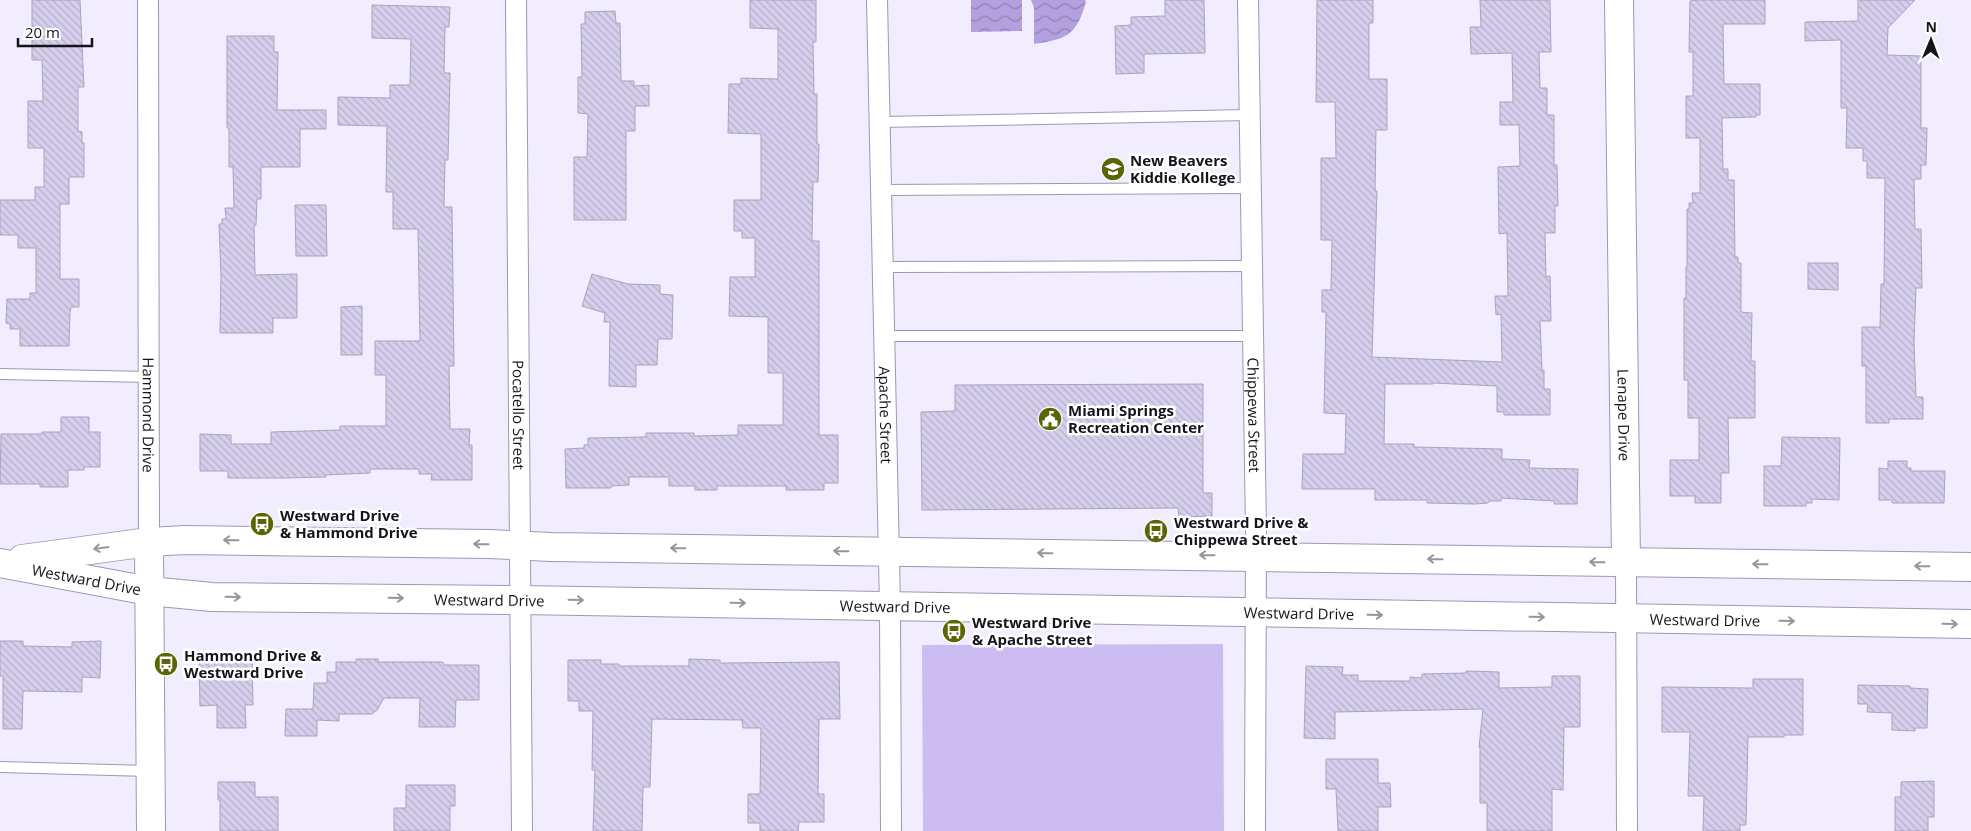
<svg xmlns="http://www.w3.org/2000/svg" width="1971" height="831" font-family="'Open Sans',sans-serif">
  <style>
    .grass { fill: #cbbdf1 }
    .water { fill: url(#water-waves) }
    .building { fill: url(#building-back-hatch); stroke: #aaa3bf }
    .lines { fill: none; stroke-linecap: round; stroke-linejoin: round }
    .lane-casing { stroke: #9e97b2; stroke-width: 12 }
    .street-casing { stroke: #9e97b2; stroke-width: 22 }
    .secondary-casing { stroke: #9e97b2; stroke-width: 30 }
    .lane { stroke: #fff; stroke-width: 10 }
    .street { stroke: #fff; stroke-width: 20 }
    .secondary { stroke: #fff; stroke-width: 28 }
    .oneway { stroke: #969599 }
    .labels { text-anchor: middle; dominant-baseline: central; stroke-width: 5; stroke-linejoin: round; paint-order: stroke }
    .poi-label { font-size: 15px; font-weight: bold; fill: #16131d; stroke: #fff; text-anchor: start }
    .street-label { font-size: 15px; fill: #16131d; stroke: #fff }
  </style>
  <defs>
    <pattern id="water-waves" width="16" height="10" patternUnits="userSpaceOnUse" patternTransform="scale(1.25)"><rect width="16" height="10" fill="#b2a1de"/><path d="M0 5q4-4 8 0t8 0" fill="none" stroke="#9082b3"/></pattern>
    <pattern id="building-back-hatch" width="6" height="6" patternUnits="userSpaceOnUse" patternTransform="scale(1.25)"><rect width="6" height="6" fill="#d5ceec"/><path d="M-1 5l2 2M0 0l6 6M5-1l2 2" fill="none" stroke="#b6b0ca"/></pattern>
  </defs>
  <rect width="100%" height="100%" fill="#f1edff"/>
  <path class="grass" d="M1223,644L1224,831H923L922,645Z"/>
  <path class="water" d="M971,0H1022V31L971,32Z
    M1031,0H1085L1086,2C1076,36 1067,39 1034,44V8Z"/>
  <path class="building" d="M32,0H80L84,87H78V131L82,132V143H84V177H69V204H60V279H79V307H71L70,313L69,346H20V329H10V324L6,323L7,299H30V293H36V248H18V235H0V200H35V187H44V148H28V101H43L42,60H32Z
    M750,0H816V42H813L814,94H817V144H819L818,182H813L812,241H819V435H838V483H824V490H786V486H717V490H695V486H669V477H629V485L611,486V488H566L565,449L584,448V445H588V438L646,437V433H694V436L738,435V425H783V373H768V317L729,316L730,277H755V238H742V231H734V200H761V134L728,133L729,84H741V78L778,79V29L750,28Z
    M1165,0H1204L1205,53L1144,54V73L1116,74L1115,26L1131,25V17L1165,16Z
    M1317,0H1373V23H1369V79H1387V130H1376L1375,191H1377L1372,357L1502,362L1501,314L1496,315L1495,296H1508L1507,233L1499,234L1498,167L1520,166L1519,125H1500V102H1513L1512,53L1471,54L1470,27H1481L1480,0H1550L1551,52H1539L1540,88H1547V115H1554V165H1557L1558,206H1555V233H1545L1546,277L1550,276L1551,321H1540L1542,370H1544V389H1550V415H1504V412H1497V386L1433,383V384H1385L1384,444H1414V447L1502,449V459L1530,460L1529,468L1578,469L1577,504H1554L1555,501L1501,498V501H1489L1488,503L1475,504L1427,503V500H1375V489H1302L1303,454H1345L1346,414L1324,413L1326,312H1322V290H1331L1332,240H1321V158H1336L1335,102H1316Z
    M1695,0H1765V24H1723L1724,84H1760V115H1756V117L1722,118L1723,169H1728V180H1734L1735,257H1738V263H1741V312L1752,313L1751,361H1755V418H1728L1729,473H1721V503H1695V496H1670V460H1699V418H1688V380H1684V298H1686V267H1687V209H1689V203H1693L1692,193H1700V138H1686V96H1693V52H1689L1690,1Z
    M1858,0H1915L1888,28L1887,55L1921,56V128H1927L1926,165H1921V179H1914L1915,229H1921L1922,288H1916L1914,343L1916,397H1923V419H1889V423H1866V366H1862V327H1880L1881,284H1884L1885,178H1867V161H1863V148H1846L1847,108H1841V40L1805,41V22L1858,21Z
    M372,5L450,7L449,27H445L444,73H450L448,160H445L444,207H452L454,366H449L450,429H470L469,445H472V480H431L432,474H419V469H370V473L325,475L326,477L284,478H228V471H200V434L231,435V444H271V432L340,430V426H386V375H375V341H420L418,229H393V192H386L387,126L338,125V97L390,98V85H410L411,39L372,38Z
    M615,11L616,23H620L621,81H634V86L649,85V106H635V131H626V220H574V157H587L588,114L578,113V77H582L581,24H585V12Z
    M227,36H274V52H278L277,110H326V129H300V167H261V199H257L256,225L254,226L255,275L297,274V318H273V333H220L221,275L219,224H222V219H226L225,208H234L233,167H229V128H227Z
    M295,205H326L327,256H296Z
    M1808,263H1838V290L1808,289Z
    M592,274L628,284L660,285V294L673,295L672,339H658L657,365H636V387L609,386L610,322H604L605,313L582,306Z
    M362,306V355H341V307Z
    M1203,384V493H1212V516L1179,517L1178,508L922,510L921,412L955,411V385Z
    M61,417H89V432H100V467H84V470H68V487H40V484H0L1,434H42V432H61Z
    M1782,437L1840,438L1839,500L1812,499V503H1806V506H1764V466H1781Z
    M1888,461H1907V468H1911V471H1945L1944,503H1892V500H1879V468L1888,469Z
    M0,641H23V646L72,647V642L101,641L100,678L82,677V692L23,691L22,729H3V676H0Z
    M252,657L253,705H245L246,728H217V705L200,706L199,659Z
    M356,659H378V662H443L444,665H479V700H456L455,727H419L420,698H384L377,710L372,714H339V721L317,720V736H285L286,709H313L314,683H327V672H336V662H356Z
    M689,659L720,660V663L839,662L840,719H819L818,794H824V822H799L798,831H760V823H748V794H760L761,728H743L742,720L652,719L650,787H643L642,831H593L595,770H592L593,711H579V701H568V660H601V664H619V666H689Z
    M1306,666L1343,667L1342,675H1358V681H1410V677L1422,678V674L1466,673V671L1499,672V688L1552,687V676H1580V727H1564L1563,790L1552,789V831H1487V803H1480V747H1479L1483,709L1335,712V739L1304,738Z
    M1753,679H1803V735H1784V737H1748L1746,825H1740V831H1703L1704,796H1688L1690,732H1662V687L1753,688Z
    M1858,685L1910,686V688L1928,689L1927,728H1915V731L1892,730V713L1867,712L1868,704H1858Z
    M1326,759H1378V783H1390L1391,807H1378V831H1338L1336,789H1326Z
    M1934,781V817H1928V831H1895V797H1901V782Z
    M218,782H255V797H278V831H220V800H218Z
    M406,785H455V806H450V831H394V808H406Z"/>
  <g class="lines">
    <g class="lane-casing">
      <path id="lane" d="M880,122L1249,115
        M881,190L1250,188
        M882,267L1251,266
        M883,336H1252
        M0,374L149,377
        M0,767L149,771"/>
    </g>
    <g class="street-casing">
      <g id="street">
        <path id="s1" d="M148,0L149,542"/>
        <path id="s2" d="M516,0L522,831"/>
        <path id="s3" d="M877,0L890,606L891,831"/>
        <path id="s4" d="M1248,0L1256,532L1255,831"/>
        <path d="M1626,562L1627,831"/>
      </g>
    </g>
    <g class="secondary-casing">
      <g id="secondary">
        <path id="s5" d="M1619,0L1626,562"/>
        <path d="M149,542L151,831"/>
        <path d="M22,559L149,542L185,540L489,544L551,547L1971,567"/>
        <path id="s6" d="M0,563L149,591L212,597L520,600L1971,624"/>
      </g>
    </g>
    <use href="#lane" class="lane"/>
    <use href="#street" class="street"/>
    <use href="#secondary" class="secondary"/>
  </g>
  <defs><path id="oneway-shaft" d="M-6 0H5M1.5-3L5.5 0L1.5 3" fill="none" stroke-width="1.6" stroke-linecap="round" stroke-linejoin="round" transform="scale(1.25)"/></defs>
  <g class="oneway">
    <use href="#oneway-shaft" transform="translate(231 540) rotate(-179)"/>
    <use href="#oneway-shaft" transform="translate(481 544) rotate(-179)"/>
    <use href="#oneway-shaft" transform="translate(101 548) rotate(172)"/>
    <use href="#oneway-shaft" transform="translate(678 548) rotate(-179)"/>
    <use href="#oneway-shaft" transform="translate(841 551) rotate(-179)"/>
    <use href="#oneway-shaft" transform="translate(1045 553) rotate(-179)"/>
    <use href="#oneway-shaft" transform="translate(1207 555) rotate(-179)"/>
    <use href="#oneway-shaft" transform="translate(1435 559) rotate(-179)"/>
    <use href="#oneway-shaft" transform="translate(1597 562) rotate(-179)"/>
    <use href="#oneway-shaft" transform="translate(1760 564) rotate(-179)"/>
    <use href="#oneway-shaft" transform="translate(1922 566) rotate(-179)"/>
    <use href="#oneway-shaft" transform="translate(233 597) rotate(1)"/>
    <use href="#oneway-shaft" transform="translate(396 598) rotate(1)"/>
    <use href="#oneway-shaft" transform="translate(576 600) rotate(1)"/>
    <use href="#oneway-shaft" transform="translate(738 603) rotate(1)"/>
    <use href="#oneway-shaft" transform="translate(1375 615) rotate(1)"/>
    <use href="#oneway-shaft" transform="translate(1537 617) rotate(1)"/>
    <use href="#oneway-shaft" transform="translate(1787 621) rotate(1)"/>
    <use href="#oneway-shaft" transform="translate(1950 624) rotate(1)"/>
  </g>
  <defs>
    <g id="school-disc" transform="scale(1.25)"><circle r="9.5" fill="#5a6506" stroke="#fff"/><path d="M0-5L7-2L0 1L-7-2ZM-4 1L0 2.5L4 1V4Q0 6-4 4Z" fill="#fff"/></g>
    <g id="civic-disc" transform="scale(1.25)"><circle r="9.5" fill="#5a6506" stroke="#fff"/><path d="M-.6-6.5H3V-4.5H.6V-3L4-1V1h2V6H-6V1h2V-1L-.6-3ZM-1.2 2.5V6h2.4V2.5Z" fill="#fff"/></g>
    <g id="bus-disc" transform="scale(1.25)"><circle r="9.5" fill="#5a6506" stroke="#fff"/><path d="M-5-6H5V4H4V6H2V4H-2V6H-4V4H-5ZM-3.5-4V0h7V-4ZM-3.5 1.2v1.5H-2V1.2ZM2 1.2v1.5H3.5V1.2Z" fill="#fff"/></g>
  </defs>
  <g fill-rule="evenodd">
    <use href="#school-disc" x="1113" y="169"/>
    <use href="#civic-disc" x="1050" y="419"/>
    <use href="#bus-disc" x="262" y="524"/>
    <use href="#bus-disc" x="1156" y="531"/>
    <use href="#bus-disc" x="954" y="631"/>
    <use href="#bus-disc" x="166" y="664"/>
  </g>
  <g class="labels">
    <g class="poi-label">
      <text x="1130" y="160">New Beavers<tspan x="1130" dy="17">Kiddie Kollege</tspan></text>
      <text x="1068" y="410">Miami Springs<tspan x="1068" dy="17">Recreation Center</tspan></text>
      <text x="280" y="515">Westward Drive<tspan x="280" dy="17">&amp; Hammond Drive</tspan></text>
      <text x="1174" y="522">Westward Drive &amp;<tspan x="1174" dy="17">Chippewa Street</tspan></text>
      <text x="972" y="622">Westward Drive<tspan x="972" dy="17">&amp; Apache Street</tspan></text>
      <text x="184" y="655">Hammond Drive &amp;<tspan x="184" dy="17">Westward Drive</tspan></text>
    </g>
    <g class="street-label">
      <text stroke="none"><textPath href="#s2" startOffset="415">Pocatello Street</textPath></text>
      <text stroke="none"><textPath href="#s3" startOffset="415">Apache Street</textPath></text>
      <text stroke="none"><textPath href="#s4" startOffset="415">Chippewa Street</textPath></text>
      <text stroke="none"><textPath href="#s5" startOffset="415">Lenape Drive</textPath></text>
      <text stroke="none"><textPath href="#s1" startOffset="415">Hammond Drive</textPath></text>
      <text stroke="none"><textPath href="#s6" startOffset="88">Westward Drive</textPath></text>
      <text stroke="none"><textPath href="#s6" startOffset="492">Westward Drive</textPath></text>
      <text stroke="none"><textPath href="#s6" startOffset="898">Westward Drive</textPath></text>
      <text stroke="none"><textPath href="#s6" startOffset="1302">Westward Drive</textPath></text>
      <text stroke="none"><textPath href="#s6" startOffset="1708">Westward Drive</textPath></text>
    </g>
  </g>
  <g transform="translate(1931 40) rotate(1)" stroke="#ffffff" stroke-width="4" paint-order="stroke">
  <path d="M0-4L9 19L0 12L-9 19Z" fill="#16131d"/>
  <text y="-8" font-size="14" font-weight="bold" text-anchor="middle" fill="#16131d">N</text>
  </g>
  <path d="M18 38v8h74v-8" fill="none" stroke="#16131d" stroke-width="2.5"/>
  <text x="25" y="38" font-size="15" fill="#16131d" stroke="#ffffff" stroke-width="4" paint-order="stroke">20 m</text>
</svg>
